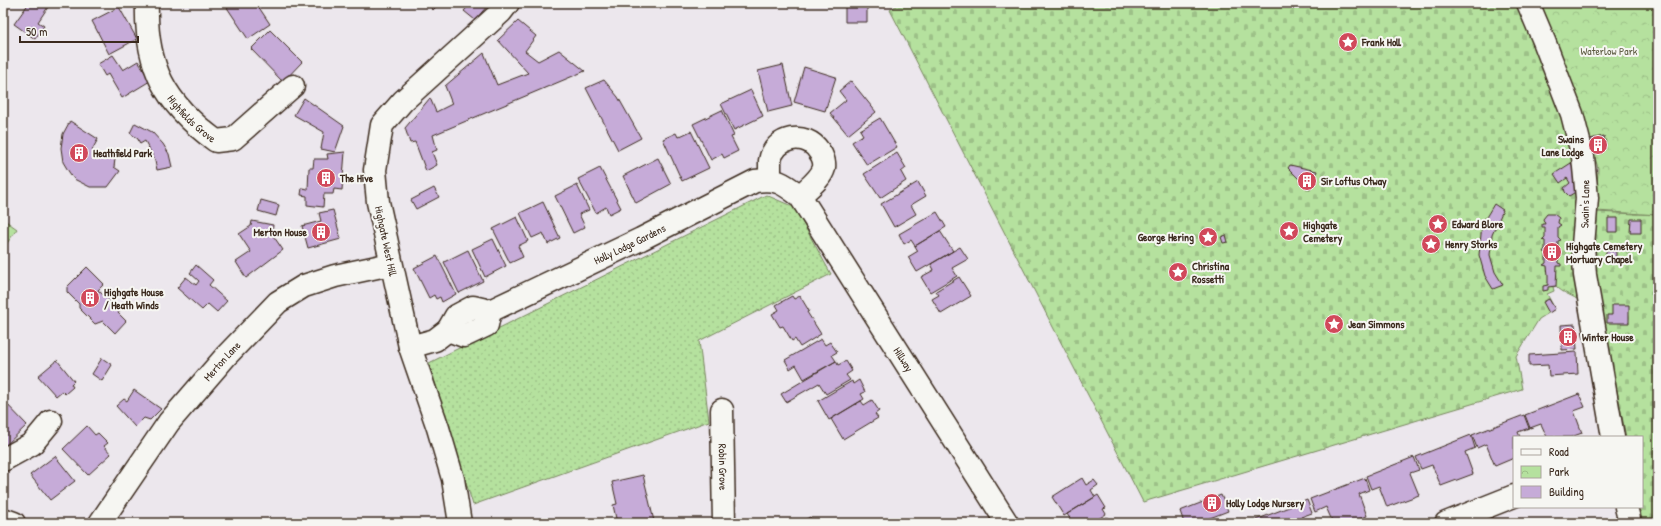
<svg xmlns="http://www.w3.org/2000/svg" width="1661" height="526" font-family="'Patrick Hand',sans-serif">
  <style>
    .cemetery { fill: url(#cemetery-stones); stroke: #78865e }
    .park { fill: url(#park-crowns); stroke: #78865e }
    .garden { fill: url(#garden-dots); stroke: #78865e }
    .pitch { fill: #b5e19e; stroke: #78865e }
    .building { fill: #c6abd8; stroke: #3b2a1e }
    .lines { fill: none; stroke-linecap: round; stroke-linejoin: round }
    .minor-casing { stroke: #3b2a1e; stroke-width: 25 }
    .minor { stroke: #f6f6f2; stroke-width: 22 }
    .labels { text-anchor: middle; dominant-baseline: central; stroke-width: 4; stroke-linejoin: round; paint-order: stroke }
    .poi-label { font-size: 11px; font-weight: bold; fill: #3b2a1e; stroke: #f6f6f2; text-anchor: start }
    .park-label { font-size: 11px; fill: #5a583e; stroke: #f6f6f2 }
    .street-label { font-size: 11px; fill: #3b2a1e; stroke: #f6f6f2 }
  </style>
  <defs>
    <pattern id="cemetery-stones" width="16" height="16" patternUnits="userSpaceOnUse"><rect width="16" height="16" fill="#b5e19e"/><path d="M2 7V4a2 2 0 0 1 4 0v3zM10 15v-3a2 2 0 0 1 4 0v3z" fill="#9dc188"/></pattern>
    <pattern id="park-crowns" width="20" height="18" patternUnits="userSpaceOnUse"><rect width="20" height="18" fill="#b5e19e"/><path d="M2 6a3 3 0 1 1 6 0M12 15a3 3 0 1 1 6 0" fill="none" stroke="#9dc188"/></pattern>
    <pattern id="garden-dots" width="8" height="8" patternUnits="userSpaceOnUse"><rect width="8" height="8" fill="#b5e19e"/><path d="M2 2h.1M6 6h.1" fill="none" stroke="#9dc188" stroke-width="1.8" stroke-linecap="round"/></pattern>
  </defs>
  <rect width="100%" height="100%" fill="#ece7ed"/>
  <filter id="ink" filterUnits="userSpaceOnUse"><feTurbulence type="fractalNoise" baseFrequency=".025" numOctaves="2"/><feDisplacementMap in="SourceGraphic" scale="8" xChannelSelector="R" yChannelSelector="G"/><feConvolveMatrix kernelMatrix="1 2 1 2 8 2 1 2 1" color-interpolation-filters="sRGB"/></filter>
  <g filter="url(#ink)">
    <path class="cemetery" d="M900,3H1519L1577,155L1581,302C1573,295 1563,294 1556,286L1553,287L1554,291L1547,294L1555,309L1539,319L1516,356L1522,389L1143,502L890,10Z
      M1596,212L1658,215V523H1643L1639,507H1642V437H1626L1594,273Z"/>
    <path class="park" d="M1538,3H1658V215L1596,211L1598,168L1589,137Z"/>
    <path class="garden" d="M766,195L794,207L831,274L699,341L709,421L473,505L429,363Z"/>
    <path class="pitch" d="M3,219L17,229L3,249Z"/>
    <path class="building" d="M29,3H42L48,7L38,22L44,26L35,39L14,24Z
      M224,3H256L270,24L248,39Z
      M427,3H440L433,10Z
      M471,3H488L489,4L475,20L464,11Z
      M845,3H867V22H845Z
      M119,7L137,39L109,54L92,21Z
      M518,21L536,36L525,51L538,61L559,50L585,71L433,135L437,150L432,152L437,165L426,171L415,142L410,143L405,128L430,98L436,112L452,104L445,86L484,53L497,85L528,73L498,40Z
      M270,30L302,62L283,82L251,49Z
      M113,55L123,70L138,61L150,81L122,98L108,74L105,76L98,64Z
      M783,65L792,106L768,112L758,71Z
      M804,67L836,77L825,111L794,102Z
      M604,80L618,97L641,138L618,150L586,88Z
      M851,81L876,112L848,135L830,113L846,100L839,91Z
      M751,90L763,116L734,130L721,104Z
      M304,98L344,126L335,152L321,149L324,132L294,115Z
      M722,110L734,136L731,137L738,151L724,158L722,154L711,160L693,124Z
      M880,118L897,147L867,165L852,142L863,135L860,130Z
      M70,121L98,139L92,150L103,158L108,156L115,159L114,167L120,171L108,187H90L74,179L69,172L63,162L61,148L63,134Z
      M135,123L152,132L163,144L169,154L172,167L157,170L155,160L145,141L140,144L138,139L130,133Z
      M691,131L709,168L682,181L663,139L676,133L678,137Z
      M1604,136L1606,145L1600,146L1602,153L1595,154L1590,139Z
      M345,152L342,190L334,189L333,194H324L323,207L307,205V196L301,195L302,188L308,189L309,168H313L314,159H328L327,154Z
      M897,153L906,168L901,172L906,181L880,198L864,174Z
      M658,158L671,184L636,203L623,176Z
      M1571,163L1581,178L1577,191L1569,196L1565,192L1564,188L1570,183L1567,178L1560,183L1554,174Z
      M1290,165L1317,171L1310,190L1288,168Z
      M600,168L621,208L609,214L606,207L596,213L578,179Z
      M918,182L926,196L911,205L916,214L894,227L881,204Z
      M577,185L589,210L579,214L585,227L573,233L555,196Z
      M434,188L439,197L416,209L411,200Z
      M261,200L279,205L276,216L258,211Z
      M543,202L560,238L548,244L543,233L532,238L520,213Z
      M1494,204L1503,210L1492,235L1490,255L1495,272L1503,285L1493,289L1485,276L1479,255L1482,224Z
      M333,210L341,239L308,248L302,226L321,221L319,213Z
      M937,212L946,227L915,246L911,240L904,244L899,234Z
      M1547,214H1554L1559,218L1558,223L1561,225L1558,227V237L1561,240L1558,241V249L1561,250L1558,253V263L1561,264V266H1557L1556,286L1548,287V290L1543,291V286L1548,285V275L1547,266L1543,265L1546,263V253L1543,252L1545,249V241L1542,240L1545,237V227H1542V224H1545L1543,219Z
      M517,217L528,241L518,246L523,257L510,263L493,229Z
      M1608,218H1618V232H1608Z
      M1631,219H1641V233H1630Z
      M252,221L273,225L272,234L283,250L246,278L236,262L251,252L239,234L251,226Z
      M940,231L953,251L917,272L908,257L918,251L915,246Z
      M1226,235L1228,242L1223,243L1221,237Z
      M493,239L506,266L485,277L472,249Z
      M960,247L968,259L952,268L957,276L930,292L921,277L934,270L931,264Z
      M468,250L483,281L459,293L444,262Z
      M1606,251H1616V258H1606Z
      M437,256L456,294L442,302L440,297L436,299L434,295L429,298L414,268Z
      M196,265L213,280L209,285L227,301L217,312L208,304L202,310L177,288L186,277L196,285L199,281L190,273Z
      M87,267L104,284L98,290L120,311L118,313L126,321L115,333L103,321L95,324L79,308V304L67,292V287Z
      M959,277L971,296L941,314L932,299L939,295L936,291Z
      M792,296L794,299L800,296L809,311L807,312L821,334L800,347L795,339L792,341L783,326L780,327L772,314L779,310L776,305Z
      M1549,299L1555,309L1549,313L1543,302Z
      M1612,305H1629V323H1607V315H1612Z
      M1575,324L1577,349L1562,350L1561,325Z
      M821,339L825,345L830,342L837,352L832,355L836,361L804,379L796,365L790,369L785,360Z
      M1577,352L1578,374L1549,376L1548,365L1529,366V355Z
      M102,358L112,365L102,381L92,374Z
      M57,360L74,381L71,384L73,387L65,394L62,391L56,396L38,376Z
      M836,361L838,365L846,361L852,371L846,375L850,380L826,394L819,383L786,402L781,394Z
      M859,380L865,392L861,394L864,399L829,420L818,401L852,381L853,384Z
      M134,390L161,409L150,420L144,418L135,427L116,406L124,399L127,401Z
      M1579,394L1585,407L1574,411L1582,433L1571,437H1547L1541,424L1530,428L1525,415Z
      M3,400L27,425L3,448Z
      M872,400L879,411L875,414L878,418L843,439L831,419L861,401L864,405Z
      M1524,415L1529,428L1518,432L1520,437H1514V458L1495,466L1486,444L1477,448L1472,435Z
      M87,426L95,435L98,433L108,443L104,446L111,454L88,475L63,449Z
      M1471,435L1475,448L1465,452L1473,474L1441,486L1432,465L1421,469L1416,457Z
      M55,456L75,481L50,500L30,475Z
      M1414,457L1419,470L1410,473L1419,495L1387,507L1379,486L1371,489L1366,476Z
      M643,475L654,521L646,523H617L613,505L617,504L612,482Z
      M1082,478L1086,485L1094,480L1098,485L1091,490L1095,497L1064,516L1052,497Z
      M1365,478L1369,490L1359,494L1367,516L1349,523H1333L1326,507L1315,512L1310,499Z
      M1098,495L1106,508L1103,509L1106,514L1092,523H1073L1067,514Z
      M1221,495L1228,511L1197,523H1184L1180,511Z
      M1307,500L1312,513L1301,517L1304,523H1253V521Z
      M810,517L814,523H799Z
      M1107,517L1111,523H1097Z
      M1569,518L1572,523H1556Z"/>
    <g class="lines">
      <g class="minor-casing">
        <g id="minor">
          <path id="s1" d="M147,3C145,66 165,104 216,141L233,139L293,86"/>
          <path d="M1528,3L1544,41L1572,114L1583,157L1587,198L1583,245L1585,275L1613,437"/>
          <path d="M770,179C770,173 770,167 770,161C774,136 806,131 819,151C822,155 825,162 824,168C821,179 808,188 800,196"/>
          <path d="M448,330L464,336L487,325L490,311"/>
          <path id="s2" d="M410,347L435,340L448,330L456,316L473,307L490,311L641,239L755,181C777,178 783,183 800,196L1007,523"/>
          <path id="s3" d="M722,410L724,523"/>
          <path d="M3,460L32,444L51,421"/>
          <path d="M1626,507L1630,523"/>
          <path d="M3,519L14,523"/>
          <path id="s4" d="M100,523L169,422L226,356L278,302L304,286L335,276L391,264"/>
          <path d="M460,523L453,479L438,428L410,347L378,202L375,170L382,125L403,101L501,12L508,3"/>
          <path d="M1446,523L1514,496"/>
        </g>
      </g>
      <use href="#minor" class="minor"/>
    </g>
  </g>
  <defs>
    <g id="sight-disc" transform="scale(1)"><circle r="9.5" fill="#d1495b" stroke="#f6f6f2"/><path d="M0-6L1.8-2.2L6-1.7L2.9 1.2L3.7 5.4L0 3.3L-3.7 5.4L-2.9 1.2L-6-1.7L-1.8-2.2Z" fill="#fff"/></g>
    <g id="building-disc" transform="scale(1)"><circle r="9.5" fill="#d1495b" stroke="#f6f6f2"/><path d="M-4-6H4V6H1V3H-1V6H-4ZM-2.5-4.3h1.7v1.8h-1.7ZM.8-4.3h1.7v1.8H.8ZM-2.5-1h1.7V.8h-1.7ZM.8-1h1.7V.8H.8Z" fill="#fff"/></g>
  </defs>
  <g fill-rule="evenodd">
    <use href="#sight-disc" x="1348" y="42"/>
    <use href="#building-disc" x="1598" y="145"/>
    <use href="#building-disc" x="79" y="153"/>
    <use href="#building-disc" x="326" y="178"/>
    <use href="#building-disc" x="1307" y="181"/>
    <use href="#sight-disc" x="1438" y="224"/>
    <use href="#sight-disc" x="1289" y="231"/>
    <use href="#building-disc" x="321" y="232"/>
    <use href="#sight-disc" x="1208" y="237"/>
    <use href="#sight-disc" x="1431" y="244"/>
    <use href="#building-disc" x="1552" y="252"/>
    <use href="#sight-disc" x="1178" y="272"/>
    <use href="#building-disc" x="90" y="298"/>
    <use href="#sight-disc" x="1334" y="324"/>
    <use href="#building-disc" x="1568" y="337"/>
    <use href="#building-disc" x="1212" y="503"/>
  </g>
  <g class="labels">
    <g class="poi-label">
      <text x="1362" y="42">Frank Holl</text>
      <text x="1584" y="139" text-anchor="end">Swains<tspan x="1584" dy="13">Lane Lodge</tspan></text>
      <text x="93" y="153">Heathfield Park</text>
      <text x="340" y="178">The Hive</text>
      <text x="1321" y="181">Sir Loftus Otway</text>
      <text x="1452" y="224">Edward Blore</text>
      <text x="1303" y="225">Highgate<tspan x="1303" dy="13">Cemetery</tspan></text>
      <text x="307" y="232" text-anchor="end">Merton House</text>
      <text x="1194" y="237" text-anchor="end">George Hering</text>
      <text x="1445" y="244">Henry Storks</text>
      <text x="1566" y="246">Highgate Cemetery<tspan x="1566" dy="13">Mortuary Chapel</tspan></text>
      <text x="1192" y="266">Christina<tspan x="1192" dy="13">Rossetti</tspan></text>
      <text x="104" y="292">Highgate House<tspan x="104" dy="13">/ Heath Winds</tspan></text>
      <text x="1348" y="324">Jean Simmons</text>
      <text x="1582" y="337">Winter House</text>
      <text x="1226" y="503">Holly Lodge Nursery</text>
    </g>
    <g class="park-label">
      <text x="1609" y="51">Waterlow Park</text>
    </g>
    <g class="street-label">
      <text stroke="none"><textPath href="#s1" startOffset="129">Highfields Grove</textPath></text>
      <text transform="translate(1585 204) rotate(-89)">Swain's Lane</text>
      <text transform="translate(386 241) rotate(78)">Highgate West Hill</text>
      <text stroke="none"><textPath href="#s2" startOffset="250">Holly Lodge Gardens</textPath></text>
      <text stroke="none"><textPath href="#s2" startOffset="633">Hillway</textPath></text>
      <text stroke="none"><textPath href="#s4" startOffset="203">Merton Lane</textPath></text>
      <text stroke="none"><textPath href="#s3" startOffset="57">Robin Grove</textPath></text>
    </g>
  </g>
  <rect width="1661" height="526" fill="none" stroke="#f6f6f2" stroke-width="16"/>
  <rect x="8" y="8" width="1645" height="510" fill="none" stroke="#3b2a1e" stroke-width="1.5" filter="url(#ink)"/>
  <rect x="1513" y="436" width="130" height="72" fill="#f6f6f2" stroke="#aba49d"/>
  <rect x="1521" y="449" width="20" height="6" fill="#f6f6f2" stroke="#aba49d"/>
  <text x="1549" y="456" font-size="12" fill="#3b2a1e">Road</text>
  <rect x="1521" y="466" width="20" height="12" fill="url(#park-crowns)" stroke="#aba49d"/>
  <text x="1549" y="476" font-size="12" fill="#3b2a1e">Park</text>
  <rect x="1521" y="486" width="20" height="12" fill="#c6abd8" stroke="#aba49d"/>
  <text x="1549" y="496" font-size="12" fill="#3b2a1e">Building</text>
  <path d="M20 36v6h118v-6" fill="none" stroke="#3b2a1e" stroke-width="2"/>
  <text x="26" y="36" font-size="12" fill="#3b2a1e" stroke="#f6f6f2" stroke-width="3" paint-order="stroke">50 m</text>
</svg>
